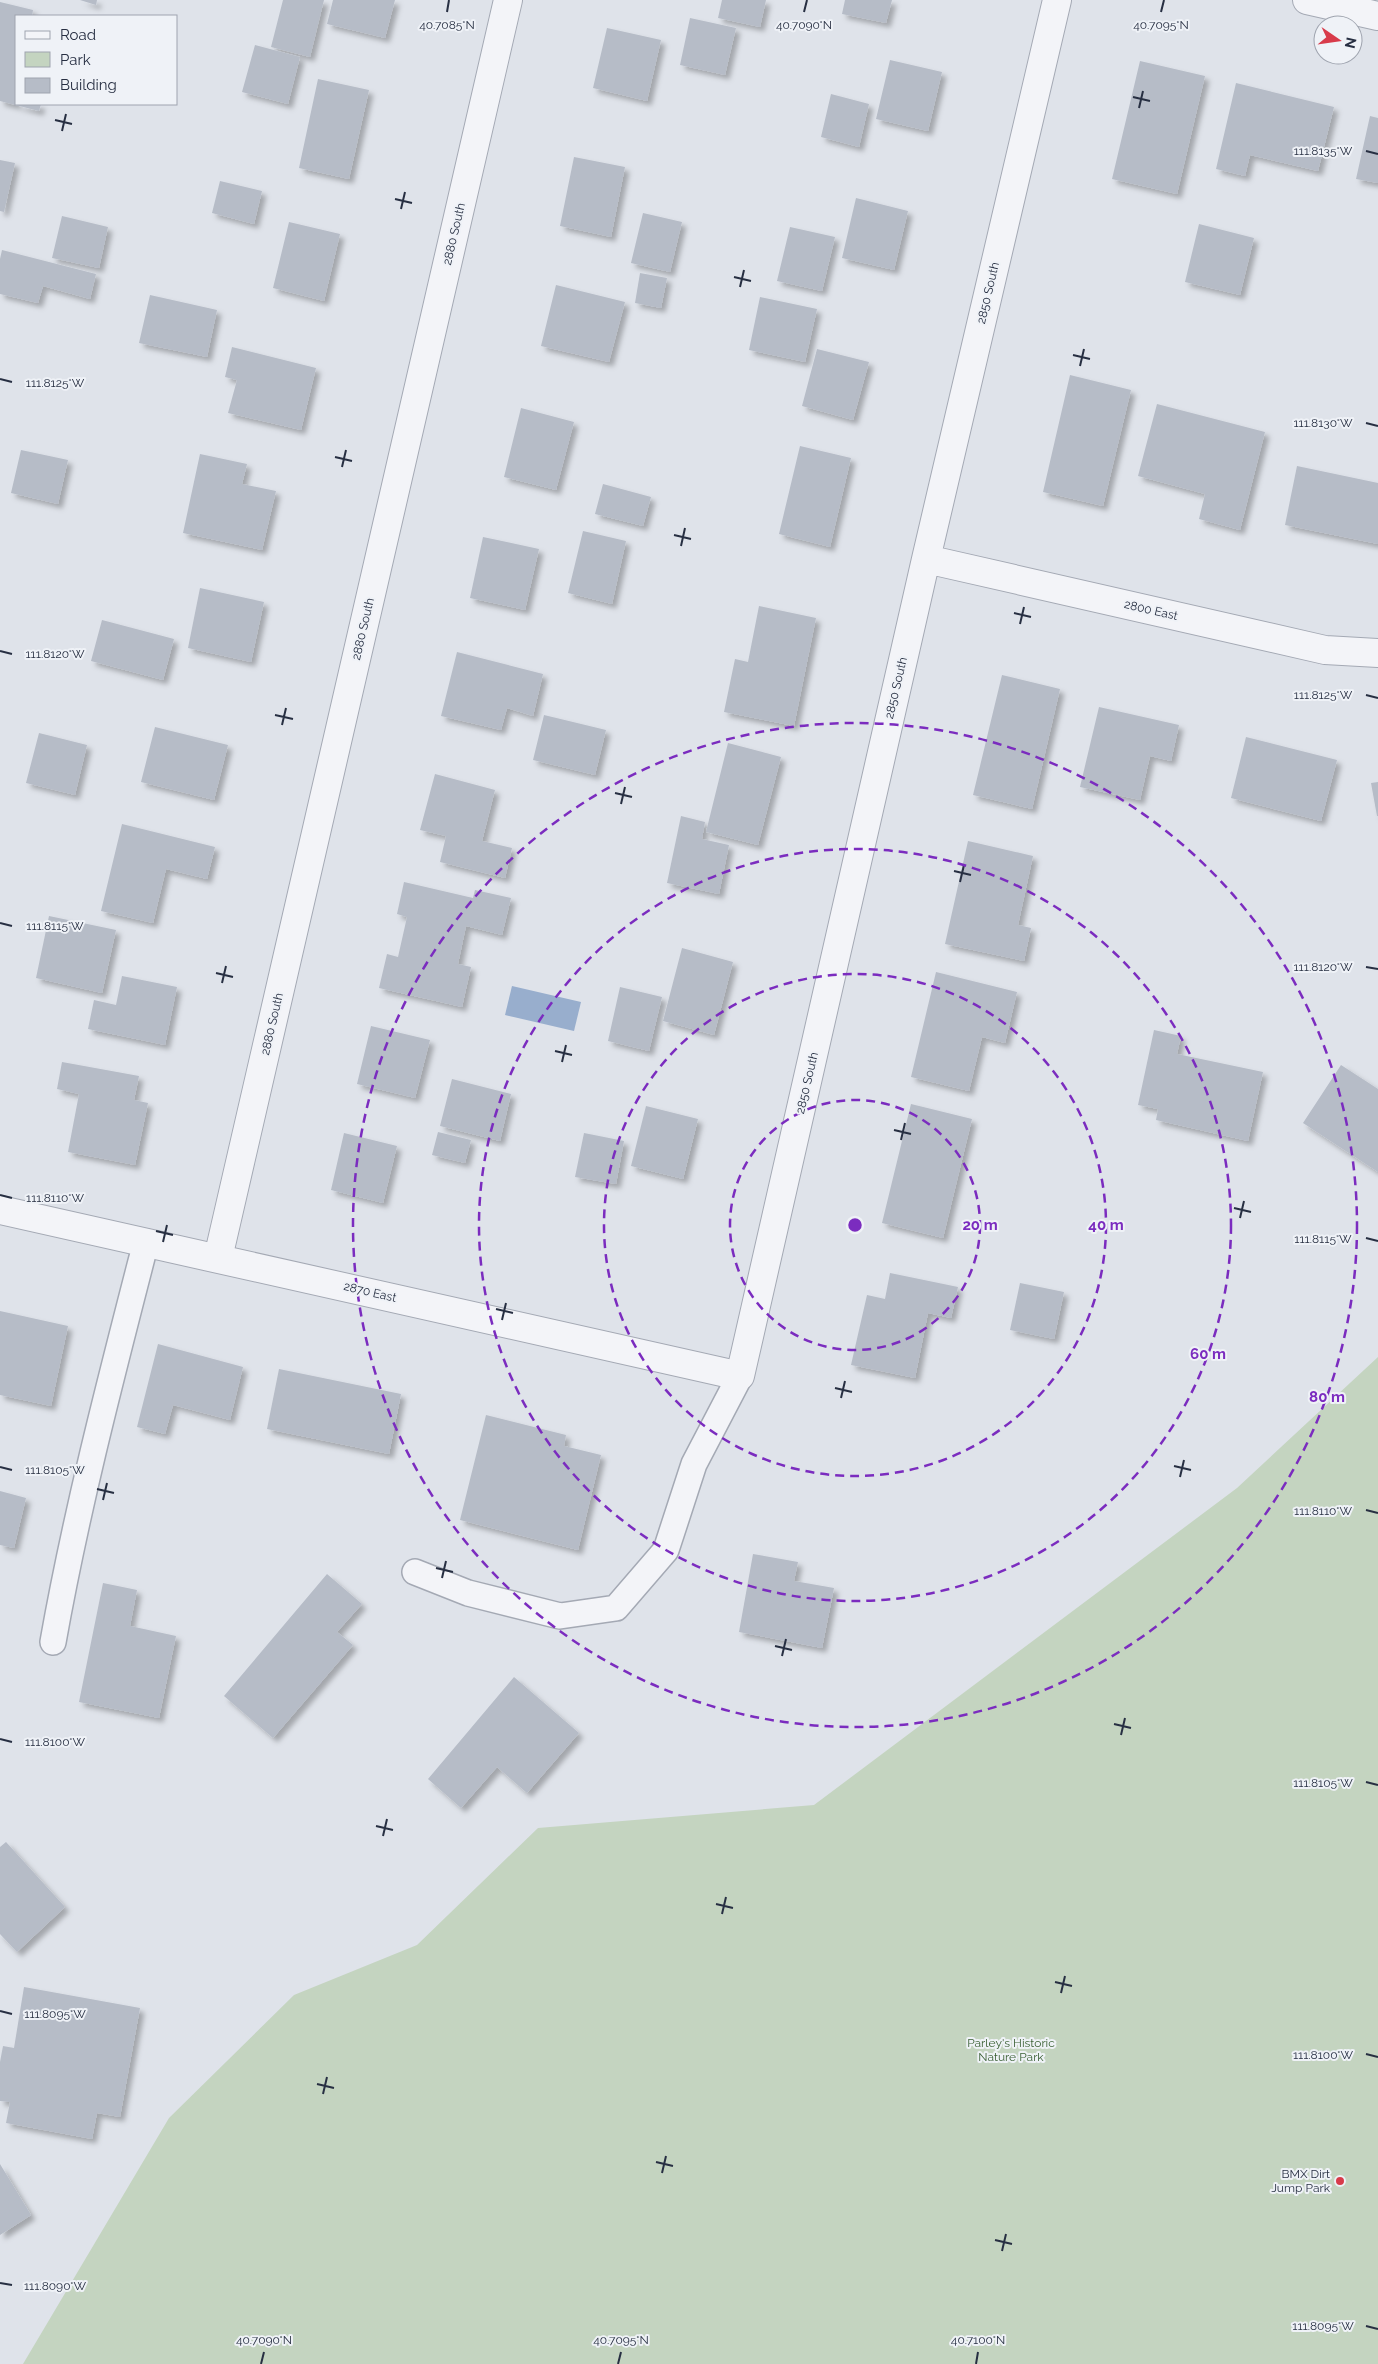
<svg xmlns="http://www.w3.org/2000/svg" width="1378" height="2364" font-family="Raleway,sans-serif">
  <style>
    .green { fill: #c4d4c0 }
    .water { fill: #98aecd }
    .building { fill: #b6bcc7; filter: url(#shadow) }
    .lines { fill: none; stroke-linecap: round; stroke-linejoin: round }
    .lane-casing { stroke: #a4a9b4; stroke-width: 28 }
    .street-casing { stroke: #a4a9b4; stroke-width: 30 }
    .lane { stroke: #f3f4f8; stroke-width: 25 }
    .street { stroke: #f3f4f8; stroke-width: 28 }
    .ticks { fill: none; stroke: #272f42; stroke-width: 2 }
    .ring { fill: none; stroke: #7b2cbf; stroke-width: 2.5; stroke-dasharray: 9 6 }
    .poi-dot { fill: #d83b4a; stroke: #eff2f7; stroke-width: 2 }
    .labels { text-anchor: middle; dominant-baseline: central; stroke-width: 4; stroke-linejoin: round; paint-order: stroke }
    .street-label { font-size: 12px; fill: #272f42; stroke: #eff2f7 }
    .park-label { font-size: 12px; fill: #395f33; stroke: #eff2f7 }
    .poi-label { font-size: 12px; fill: #272f42; stroke: #eff2f7; text-anchor: end }
    .ticks-label { font-size: 12px; text-anchor: middle; fill: #272f42; stroke: #eff2f7; stroke-width: 4; stroke-linejoin: round; paint-order: stroke }
    .centre { fill: #7b2cbf; stroke: #eff2f7; stroke-width: 2.5 }
    .ring-label { font-size: 15px; text-anchor: middle; font-weight: bold; fill: #7b2cbf; stroke: #eff2f7; stroke-width: 4; stroke-linejoin: round; paint-order: stroke }
  </style>
  <defs>
    <filter id="shadow"><feDropShadow dx="4.5" dy="4.5" stdDeviation="2.5" flood-color="#0004"/></filter>
  </defs>
  <rect width="100%" height="100%" fill="#dfe3ea"/>
  <path class="green" d="M1378,1357V2364H23L169,2118L294,1995L417,1945L538,1828L814,1805L1237,1488Z"/>
  <path class="water" d="M512,986L581,1002L574,1031L505,1015Z"/>
  <path class="building" d="M80,0H97L96,5Z
    M283,0H324L310,57L271,47Z
    M333,0H395L385,38L327,24Z
    M722,0H766L760,27L718,18Z
    M845,0H892L886,23L842,14Z
    M0,2L33,10L32,16H16V104H41L39,111L0,101Z
    M690,18L736,28L725,75L680,65Z
    M607,28L661,40L647,101L593,88Z
    M255,45L300,57L288,104L242,92Z
    M890,60L942,72L928,131L876,119Z
    M1140,61L1205,76L1177,194L1112,179Z
    M318,79L369,90L349,179L299,168Z
    M1236,83L1334,107L1318,171L1250,155L1245,176L1216,169Z
    M831,94L869,104L859,147L821,137Z
    M1370,116L1378,118V183L1356,179Z
    M574,157L625,167L611,237L560,226Z
    M0,160L15,163L4,212L0,211Z
    M220,181L262,191L254,224L212,213Z
    M856,198L908,211L894,270L842,258Z
    M643,213L682,222L670,272L631,263Z
    M62,216L108,227L99,268L52,258Z
    M289,222L340,234L324,301L273,288Z
    M1199,224L1254,238L1240,295L1185,282Z
    M790,227L835,237L822,291L777,281Z
    M2,250L96,274L90,299L43,286L38,303L0,294V259Z
    M640,273L667,278L661,308L635,303Z
    M556,285L625,302L609,362L541,346Z
    M150,295L217,310L207,357L139,343Z
    M760,297L817,309L805,362L749,350Z
    M232,347L316,368L301,430L228,413L237,380L225,377Z
    M817,349L869,362L853,420L802,406Z
    M1070,375L1131,390L1103,506L1043,492Z
    M1157,404L1265,432L1240,530L1199,519L1205,494L1138,476Z
    M521,408L574,422L556,490L504,477Z
    M800,446L851,458L830,547L779,534Z
    M21,450L68,460L58,504L11,493Z
    M200,454L247,464L242,484L276,491L262,550L183,533Z
    M1297,466L1378,483V544L1285,525Z
    M603,484L651,497L643,526L595,514Z
    M583,531L626,541L612,604L568,593Z
    M483,537L539,549L525,610L470,598Z
    M200,588L264,602L251,662L188,648Z
    M759,606L816,618L794,726L724,712L735,659L748,662Z
    M102,620L174,639L163,680L91,661Z
    M457,652L543,674L533,716L507,708L501,730L441,716Z
    M1002,675L1060,689L1032,809L973,795Z
    M1099,707L1179,725L1171,761L1150,756L1140,800L1080,787Z
    M544,715L606,730L595,775L533,760Z
    M155,727L228,745L214,800L141,782Z
    M39,733L87,745L75,795L26,783Z
    M1246,737L1337,760L1321,821L1231,798Z
    M728,743L781,757L758,845L706,832Z
    M435,774L495,790L482,841L512,848L505,878L440,862L446,836L420,830Z
    M1378,782V816H1377L1371,783Z
    M681,816L705,822L702,839L729,845L719,894L667,883Z
    M122,824L215,847L207,879L166,869L153,923L101,911Z
    M968,841L1033,856L1018,925L1031,928L1024,961L945,944Z
    M404,882L473,898L475,890L511,898L502,935L466,926L458,964L471,967L462,1007L379,988L387,954L398,957L407,917L397,914Z
    M49,916L116,930L102,993L36,978Z
    M682,948L733,962L714,1035L663,1021Z
    M936,972L1017,992L1005,1043L982,1037L969,1091L911,1077Z
    M122,976L177,987L165,1045L88,1029L94,1000L116,1005Z
    M620,987L662,997L649,1051L608,1041Z
    M371,1026L430,1040L415,1098L357,1084Z
    M1154,1030L1181,1036L1177,1054L1263,1072L1248,1141L1156,1120L1158,1109L1138,1105Z
    M62,1062L139,1076L134,1100L148,1103L135,1165L68,1152L79,1094L57,1089Z
    M1341,1065L1378,1089V1172L1303,1123Z
    M452,1079L511,1094L500,1141L440,1126Z
    M911,1104L972,1119L943,1238L882,1223Z
    M646,1106L698,1119L683,1179L631,1166Z
    M438,1132L471,1140L465,1163L432,1155Z
    M344,1133L397,1146L383,1203L331,1190Z
    M584,1133L624,1141L616,1184L575,1177Z
    M890,1273L958,1287L951,1318L928,1313L915,1378L851,1365L867,1295L885,1299Z
    M1020,1283L1064,1292L1054,1339L1010,1330Z
    M0,1311L68,1326L51,1406L0,1395Z
    M158,1344L243,1367L230,1420L173,1405L165,1434L137,1427Z
    M279,1369L401,1394L389,1454L267,1429Z
    M486,1415L566,1435L564,1446L601,1455L578,1550L460,1520Z
    M0,1491L26,1498L14,1548L0,1545Z
    M753,1554L798,1562L794,1581L834,1588L822,1648L739,1632Z
    M327,1574L362,1604L337,1632L353,1645L273,1738L224,1696Z
    M103,1583L137,1590L130,1626L176,1636L159,1718L79,1702Z
    M514,1677L579,1733L527,1793L497,1767L461,1808L428,1779Z
    M6,1842L65,1907L17,1952L0,1934V1847Z
    M24,1987L140,2008L120,2117L97,2113L92,2139L6,2123L10,2102L0,2101V2062L3,2046L14,2048Z
    M0,2164L31,2215L0,2235Z"/>
  <g class="lines">
    <g class="lane-casing">
      <path id="lane" d="M415,1572L468,1593L560,1616L616,1608L666,1550L694,1464L740,1376
        M53,1642C77,1507 112,1374 146,1242"/>
    </g>
    <g class="street-casing">
      <path id="street" d="M1307,0L1378,16
        M926,559L1325,650L1378,653
        M0,1210L740,1376L926,559L1057,0
        M218,1258L508,0"/>
    </g>
    <use href="#lane" class="lane"/>
    <use href="#street" class="street"/>
  </g>
  <path class="ticks" d="M447,12L449,0M804,12L807,0M1161,12L1164,0M1133,97L1150,101M1139,108L1143,91M55,120L72,124M62,131L66,114M1366,151L1378,154M395,199L412,203M401,209L405,192M734,277L751,281M740,287L744,270M1073,355L1090,359M1080,366L1084,349M0,379L12,382M1366,423L1378,426M335,457L352,461M342,467L346,450M674,535L691,539M681,546L685,528M1014,613L1031,617M1020,624L1024,607M0,651L12,654M1366,695L1378,698M275,715L293,719M282,725L286,708M615,793L632,797M621,804L625,787M954,871L971,875M960,882L964,865M0,923L12,926M1366,967L1378,969M216,973L233,977M222,983L226,966M555,1051L572,1055M562,1062L566,1045M894,1130L911,1134M901,1140L905,1123M0,1195L12,1198M1234,1208L1251,1212M1240,1218L1244,1201M156,1231L173,1235M1366,1238L1378,1241M163,1242L167,1225M496,1309L513,1313M502,1320L506,1303M835,1388L852,1392M841,1398L845,1381M1174,1466L1191,1470M0,1467L12,1470M1180,1477L1184,1460M97,1489L114,1493M103,1500L107,1483M1366,1510L1378,1513M436,1568L453,1572M442,1578L446,1561M775,1646L792,1650M782,1656L786,1639M1114,1724L1131,1728M1121,1735L1125,1718M0,1739L12,1742M1366,1782L1378,1785M376,1826L393,1830M383,1836L387,1819M716,1904L733,1908M722,1914L726,1897M1055,1982L1072,1986M1061,1993L1065,1976M0,2011L12,2014M1366,2054L1378,2057M317,2084L334,2088M323,2094L327,2077M656,2162L673,2166M662,2173L666,2156M995,2240L1012,2244M1002,2251L1006,2234M0,2283L12,2285M1366,2326L1378,2329M261,2364L264,2352M618,2364L621,2352M976,2364L978,2352"/>
  <g class="ring">
    <circle cx="855" cy="1225" r="125"/>
    <circle cx="855" cy="1225" r="251"/>
    <circle cx="855" cy="1225" r="376"/>
    <circle cx="855" cy="1225" r="502"/>
  </g>
  <circle class="poi-dot" cx="1340" cy="2181" r="5"/>
  <g class="labels">
    <g class="street-label">
      <text transform="translate(454 234) rotate(-77)">2880 South</text>
      <text transform="translate(988 293) rotate(-77)">2850 South</text>
      <text transform="translate(1151 610) rotate(13)">2800 East</text>
      <text transform="translate(363 629) rotate(-77)">2880 South</text>
      <text transform="translate(896 688) rotate(-77)">2850 South</text>
      <text transform="translate(272 1024) rotate(-77)">2880 South</text>
      <text transform="translate(807 1083) rotate(-77)">2850 South</text>
      <text transform="translate(370 1292) rotate(13)">2870 East</text>
    </g>
    <g class="park-label">
      <text x="1011" y="2043">Parley's Historic<tspan x="1011" dy="14">Nature Park</tspan></text>
    </g>
    <g class="poi-label">
      <text x="1330" y="2174">BMX Dirt<tspan x="1330" dy="14">Jump Park</tspan></text>
    </g>
  </g>
  <g class="ticks-label">
    <text x="447" y="29">40.7085°N</text>
    <text x="804" y="29">40.7090°N</text>
    <text x="1161" y="29">40.7095°N</text>
    <text x="1323" y="155">111.8135°W</text>
    <text x="55" y="387">111.8125°W</text>
    <text x="1323" y="427">111.8130°W</text>
    <text x="55" y="658">111.8120°W</text>
    <text x="1323" y="699">111.8125°W</text>
    <text x="55" y="930">111.8115°W</text>
    <text x="1323" y="971">111.8120°W</text>
    <text x="55" y="1202">111.8110°W</text>
    <text x="1323" y="1243">111.8115°W</text>
    <text x="55" y="1474">111.8105°W</text>
    <text x="1323" y="1515">111.8110°W</text>
    <text x="55" y="1746">111.8100°W</text>
    <text x="1323" y="1787">111.8105°W</text>
    <text x="55" y="2018">111.8095°W</text>
    <text x="1323" y="2059">111.8100°W</text>
    <text x="55" y="2290">111.8090°W</text>
    <text x="1323" y="2330">111.8095°W</text>
    <text x="264" y="2344">40.7090°N</text>
    <text x="621" y="2344">40.7095°N</text>
    <text x="978" y="2344">40.7100°N</text>
  </g>
  <circle cx="855" cy="1225" r="8" class="centre"/>
  <g class="ring-label">
    <text x="980" y="1230">20 m</text>
    <text x="1106" y="1230">40 m</text>
    <text x="1208" y="1359">60 m</text>
    <text x="1327" y="1402">80 m</text>
  </g>
  <rect x="15" y="15" width="162" height="90" fill="#eff2f7" stroke="#9fa4af"/>
  <rect x="25" y="31" width="25" height="8" fill="#f3f4f8" stroke="#9fa4af"/>
  <text x="60" y="40" font-size="15" fill="#272f42">Road</text>
  <rect x="25" y="52" width="25" height="15" fill="#c4d4c0" stroke="#9fa4af"/>
  <text x="60" y="65" font-size="15" fill="#272f42">Park</text>
  <rect x="25" y="78" width="25" height="15" fill="#b6bcc7" stroke="#9fa4af"/>
  <text x="60" y="90" font-size="15" fill="#272f42">Building</text>
  <g transform="translate(1338 40) rotate(103)"><circle r="24" fill="#eff2f7" stroke="#9fa4af"/>
  <path d="M0-4L9 19L0 12L-9 19Z" fill="#d83b4a"/>
  <text y="-8" font-size="14" font-weight="bold" text-anchor="middle" fill="#272f42">N</text>
  </g>
</svg>
